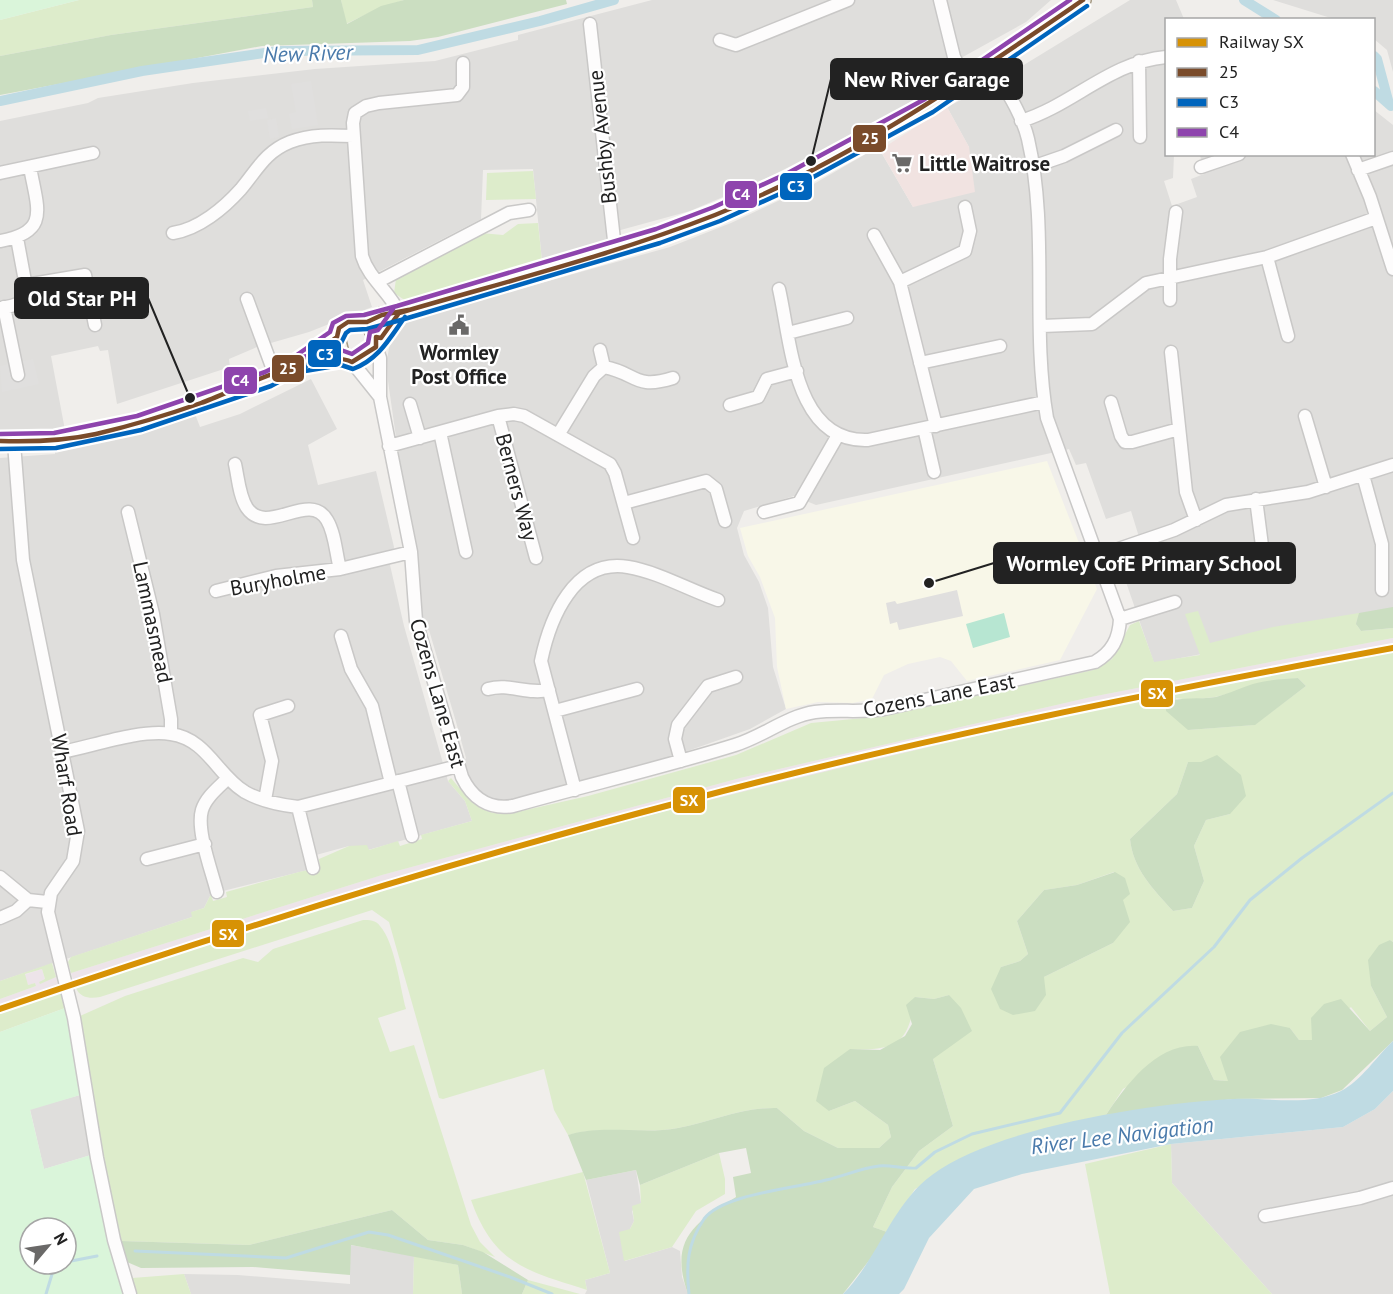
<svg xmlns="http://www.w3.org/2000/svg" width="1393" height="1294" font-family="'PT Sans',sans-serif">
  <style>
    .residential { fill: #dfdedc }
    .commercial { fill: #f1e3e1 }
    .industrial { fill: #ede4e9 }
    .education { fill: #f8f7e8 }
    .grass { fill: #ddeccb; fill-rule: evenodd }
    .forest { fill: #cbdec1 }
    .park { fill: #daf5da; fill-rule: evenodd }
    .pitch { fill: #b7e6d2 }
    .parking { fill: #e0dfde }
    .water { fill: #bfdbe3 }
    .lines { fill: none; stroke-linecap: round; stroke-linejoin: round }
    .stream { stroke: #bfdbe3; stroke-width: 3 }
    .canal { stroke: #bfdbe3; stroke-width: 10 }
    .minor-casing { stroke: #c9c8c7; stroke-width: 15 }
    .major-casing { stroke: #a79c86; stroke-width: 18 }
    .minor { stroke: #fdfcfc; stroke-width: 12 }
    .major { stroke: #f3ede7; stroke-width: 15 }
    .bus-1-casing { stroke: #fff; stroke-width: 9 }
    .bus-2-casing { stroke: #fff; stroke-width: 9 }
    .bus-3-casing { stroke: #fff; stroke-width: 9 }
    .bus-1 { stroke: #7a4b2a; stroke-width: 4.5 }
    .bus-2 { stroke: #0065bd; stroke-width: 4.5 }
    .bus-3 { stroke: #8e44ad; stroke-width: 4.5 }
    .rail-1-casing { stroke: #fff; stroke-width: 10 }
    .rail-1 { stroke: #d79205; stroke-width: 6 }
    .labels { text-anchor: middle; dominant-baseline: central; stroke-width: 4.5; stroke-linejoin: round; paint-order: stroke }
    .street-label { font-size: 21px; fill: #222; stroke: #fff }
    .poi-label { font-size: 21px; font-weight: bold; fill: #222; stroke: #fff; text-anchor: start }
    .water-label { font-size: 22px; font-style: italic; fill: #4a7aab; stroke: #fff }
    .leader { fill: none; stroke: #222; stroke-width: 2 }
    .callout-dot { fill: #222; stroke: #fff; stroke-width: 2 }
    .callout { fill: #222; stroke: #222; stroke-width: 2 }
    .callout-label { font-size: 22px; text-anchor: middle; font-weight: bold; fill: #fff }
    .line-badge { stroke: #fff; stroke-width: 2 }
    .badge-label { font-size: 16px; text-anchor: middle; font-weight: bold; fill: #fff }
  </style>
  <rect width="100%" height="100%" fill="#f0eeeb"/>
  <path class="residential" d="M652,0H1051L1026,22L961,58L949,69L944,84L892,115L763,180L690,211L606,234V243L542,261L533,169L483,170L481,219L363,280L372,307L309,332L257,347L229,359L230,367L117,404L108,350L100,351L98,346L51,356L65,430H0V121L88,103L98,98L193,83L315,69L435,61L518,40V35Z
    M1130,0H1176L1184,19L1166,20V154L1174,155L1173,178L1164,181L1172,206L1197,197L1191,179L1204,174L1200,155L1374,154V110L1393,125V618L1154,663L1118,559L1143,550L1131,511L1106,519L1086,463L1076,465L1069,449L816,505L794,496L744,511L737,528L744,555L759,582L768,608L773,667L786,709L750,729L662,760L511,800H496L480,793L467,778L463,763L466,758L456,722L429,630L425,631L420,612L416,546L400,465L388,381L387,359L392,333L405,322L420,317L670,247L731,223L812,185L878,147L913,207L969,147L947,107L991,85Z
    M1273,0H1393V72L1387,50L1374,39V20L1334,19Z
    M311,379L337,429L308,445L318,485L376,471L394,547L390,565L404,626L448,781L465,801L472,821L368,850L349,846L305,858L308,870L211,894L204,908L192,912V917L0,981V458L55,454V451L195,414L200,427L240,414Z
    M1393,1091V1294H1272L1172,1183L1171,1144L1343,1127L1375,1109Z
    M80,1095L91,1155L44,1169L30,1109Z
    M636,1170L641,1203L632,1211L634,1221L630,1229L625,1261L672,1247L680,1251L682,1277L688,1294H585L587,1290L585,1280L610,1273L586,1180Z
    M350,1245L414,1256L413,1294H191L184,1274L238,1275L350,1284Z"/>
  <path class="commercial" d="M947,107L969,147L975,192L913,207L880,150Z"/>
  <path class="industrial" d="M1393,638V652L1206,686L998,730L647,816L315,909L76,988L71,973L382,875L740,778L1091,697Z
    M42,969L45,980L56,977L61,993L0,1014V999L36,986L35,983L28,985L24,975Z"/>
  <path class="education" d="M1047,461L1097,589L1060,660L967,681L951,661L940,657L908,664L884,675L872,699L853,703L818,702L786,709L777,667L775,618L760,577L748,556L740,528Z"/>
  <path class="grass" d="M79,0H312L313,7L111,35L0,56V20Z
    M341,0H404L379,8L346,24Z
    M533,171L536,199L486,200L487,173Z
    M538,223L542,261L529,263L406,301L394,293L396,279L481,233L503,235L518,224Z
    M1198,611L1210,643L1273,627L1359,613L1356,624L1361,631L1393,628V638L1091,697L740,778L382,875L71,973L68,962L71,957L192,917L191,912L204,908L211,894L213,901L227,897L226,892L299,872L308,870L309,873L320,870L319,859L349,846L367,845L369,850L398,841L400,846L422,839L421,835L472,821L465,801L448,781L451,778L467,797L480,808L493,813L508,814L588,796L736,755L811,723L885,716L1093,670L1112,659L1130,625L1139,621L1154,662L1200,655L1185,614Z
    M1393,652V942L1390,940L1371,986L1387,1017L1370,1031L1351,1007L1312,1040H1299L1290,1028L1228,1081L1214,1080L1198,1046L1123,1089L1106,1115L1037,1131L915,1189L887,1232L873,1227L892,1187L919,1151L953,1126L933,1059L949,995L934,999L915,997C909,1044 896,1051 850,1049L829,1111L855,1101L888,1125L891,1137L879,1148H838L804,1131L777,1108C743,1107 711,1122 678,1128C642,1135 604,1125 568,1135L554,1110L544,1069L443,1099L439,1098L389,922L372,910L100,997C91,999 80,998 76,988C292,909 515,848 738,793C955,739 1173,690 1393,652ZM1298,678L1306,686L1254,725L1188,730L1176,698L1189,700L1215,697L1235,692L1248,686ZM1188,762H1201L1230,814L1206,820L1194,846L1204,881L1192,908L1173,911C1153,889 1133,869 1130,839L1177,794ZM1114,872L1123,900L1113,943L1044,977L1001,967L1020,961L1028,954L1017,921L1044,890L1077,885Z
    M363,920C369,920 376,920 380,926C395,943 400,987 406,1009L378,1018L390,1052L414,1045L471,1225L480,1242L495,1257L463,1245L428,1240L392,1210L249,1245L121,1241L106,1188L80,1016L125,996L243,958L258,962L273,949Z
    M52,963L56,977L40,984L39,982L45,979L42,969L25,974L28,985L35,983L36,986L0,999V981Z
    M61,993L65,1008L0,1032V1014Z
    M1171,1144L1172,1183L1272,1294H1110L1085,1164Z
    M719,1153L725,1179V1194L696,1211L672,1247L624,1261L619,1232L630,1229L634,1221L632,1206L641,1203L640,1185Z
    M583,1172L610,1273L585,1280L587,1290C528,1271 494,1265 471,1200Z
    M414,1256L458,1265L462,1294H413Z
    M184,1274L191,1294H137L132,1278Z
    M528,1280L580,1294H522Z"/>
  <path class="forest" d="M312,0H341L347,24L381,6L404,0H566L567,4L438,37L410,41L262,46L0,95V56L111,35L313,7Z
    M1393,607V628L1361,631L1356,624L1359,613Z
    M1298,678L1306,686L1255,725L1188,730L1166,711V703C1181,696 1199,700 1216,697C1227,694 1236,690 1247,686C1262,680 1282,679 1298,678Z
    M1217,755L1241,775L1246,796L1230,814L1206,820L1194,846L1204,881L1192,908L1173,911C1153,889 1133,869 1130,839L1177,794L1188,762H1201Z
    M1115,872L1125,878L1130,894L1123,900L1130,922L1113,943L1044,977L1046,995L1035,1011L1013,1015L1000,1009L991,989L1001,967L1020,961L1028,954L1017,921L1044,890L1077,885Z
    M1390,940L1393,942V1041L1342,1090L1321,1098L1233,1099L1106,1115C1127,1084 1157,1043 1198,1046L1214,1080L1228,1081L1220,1057L1240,1032L1271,1024L1290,1028L1299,1040H1312L1311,1018L1324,1004L1341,999L1370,1031L1387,1017L1371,986L1368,960L1379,945Z
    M949,995L961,1008L972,1031L933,1059L953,1126L919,1151L892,1187L873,1227L887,1232L871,1258L843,1294H688C669,1241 693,1223 736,1197L733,1177L751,1173L746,1148L719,1153L640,1185L636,1170L586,1180L568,1135C604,1124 642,1135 678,1128C711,1122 743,1107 777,1108L804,1131L838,1148H879L891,1137L888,1125L855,1101L829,1111L816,1101L824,1068L850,1049L880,1050L905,1036L912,1024L906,1005L915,997L934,999Z
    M392,1210L428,1240L463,1245L483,1252L528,1280L522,1294H462L458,1265L351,1245L350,1275L253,1267L141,1268L127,1262L121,1241L249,1245Z"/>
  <path class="park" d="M0,0H79L0,20Z
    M65,1008L80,1095L30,1110L44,1169L91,1155L105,1226L125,1294H0V1032ZM30,1228H66V1264H30Z"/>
  <path class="pitch" d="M1004,613L1010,637L973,648L966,624Z"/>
  <path class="parking" d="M311,81L318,125L292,129L289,114L296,112L291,84Z
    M266,108L268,118L250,121L248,111Z
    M276,118L279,137L270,139L267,120Z
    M33,359L39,384L2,392L0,366Z
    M957,590L963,616L899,630L897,622L890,624L886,603L895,601L897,604Z"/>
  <path class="water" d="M1393,1041V1091L1375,1109L1343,1127L1171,1144L1022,1174L974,1189L929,1238L904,1289L899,1294H843C878,1259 892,1204 932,1175C996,1127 1153,1103 1233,1099C1267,1097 1309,1107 1341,1091C1361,1081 1377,1056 1393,1041Z"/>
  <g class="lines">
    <path class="stream" d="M135,1251L286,1258L369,1232L388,1235L510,1277L552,1294
      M66,1262L97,1256
      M46,1294L53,1271L64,1264
      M689,1294C686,1265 687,1244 704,1219C722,1194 797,1188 826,1180C844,1176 861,1168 879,1166C892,1165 904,1169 916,1168L935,1152L972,1134L1060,1113L1122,1033L1214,947L1250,900L1302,858L1393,793"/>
    <path class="canal" d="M1244,0L1276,20
      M1374,56L1377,59L1389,104
      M1374,91L1391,106
      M0,101L142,71L278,51L418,50L540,21L614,0"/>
    <g class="minor-casing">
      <path id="minor" d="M940,0L954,57L966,81
        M590,24L615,249
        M720,40L736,45L848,0
        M1139,61L1140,137
        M1021,121C1073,105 1110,62 1166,57
        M1352,154L1370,197L1393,269
        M1032,167L1064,156L1116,130
        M1201,167L1239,154
        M1358,170L1393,158
        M0,173L93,153
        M173,233C199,229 224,208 241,189C257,170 265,152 290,142C311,134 332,135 354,136
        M874,235L900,282L936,426
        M0,241C51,232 37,208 30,167
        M1267,257L1288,336
        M377,282L509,213L529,210
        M900,282L965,251L970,231L965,207
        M26,285L85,275L95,325
        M779,289C791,341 794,443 868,440L1044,402
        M247,299L275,375
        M1170,300V259L1176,212
        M4,307L18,375
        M0,308C12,306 24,305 27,292L17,238
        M399,313C390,292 369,279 362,256L353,123L355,113L366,106L379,103L457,95L463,87V63
        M1042,326L1092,324L1146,283L1267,257L1376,218
        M788,333L847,318
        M376,347L380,358V397L411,552L416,621L462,777C472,798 489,810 513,806C587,785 661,768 735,745C762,737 787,716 815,712C838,709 861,713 884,709L1095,662C1112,652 1119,639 1120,619L1047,418C1031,326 1049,230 1028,139C1022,113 1004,87 991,65
        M600,350L604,367
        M1171,352L1186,492L1196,520
        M352,362L380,397
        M920,363L1000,346
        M1111,402L1121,436L1125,442H1132L1179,429
        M410,404L420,438
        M730,405L758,397L767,379L797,371
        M498,416L536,558
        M1305,416L1326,487
        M924,428L934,472
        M440,432L466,552
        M558,435L594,376L604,367C637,373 634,390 673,378
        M14,443L23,560L78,831L73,861L51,893L48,912L74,1018L97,1158L114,1240L130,1294
        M389,446L498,416L514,414L524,416L610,464L615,473L633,538
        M235,464C238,477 239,496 247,508C267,537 309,490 327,520C335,533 336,554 340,569
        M1363,475L1382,544V590
        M1256,499L1265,569
        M624,503L706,481L716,489L725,521
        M128,512L153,614L171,719V734
        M764,512L799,503L838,435
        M1098,556L1174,530L1226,505L1308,492L1393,465
        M216,591L276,576L340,569L411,552
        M1120,619L1175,602
        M341,636L351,669L372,706L391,783
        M488,689C510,683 527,695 549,690
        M555,711L637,689
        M62,752C93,746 140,729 171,734C207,739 217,775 245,792C261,801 280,805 298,807L458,766
        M681,761L675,739L678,725L708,686L736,677
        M398,781L412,836
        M575,790L541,661C550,618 574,558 628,567C658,572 689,590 718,600
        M265,800L272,761L260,715L288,706
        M298,807L313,868
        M147,859L205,844
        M0,877L28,900L47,902
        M217,892C212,872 196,830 202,810C206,797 219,787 228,778
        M0,918L16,911L28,900
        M1265,1216L1360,1198L1393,1188"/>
    </g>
    <g class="major-casing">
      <path id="major" d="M358,320L367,322C373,331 376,336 376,347L365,356L352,362L342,357L337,337L339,328L348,322Z
        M367,322L382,315L399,313L658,236L717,214L791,180L929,105L1083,0
        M298,365L342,357
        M0,441C71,449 152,420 219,396C244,388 273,379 295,365C310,356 322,345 337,337"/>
    </g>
    <use href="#minor" class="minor"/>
    <use href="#major" class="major"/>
    <g class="bus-1-casing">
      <path id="bus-1" d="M296,365L337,337L339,328L348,322H367L382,315L408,310
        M0,441C32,442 64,441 96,434C130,426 167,415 201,403C235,391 320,346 352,362L376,347V337L381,338L399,313C504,282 613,255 715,215C848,162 966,80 1083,0"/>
    </g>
    <g class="bus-2-casing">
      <path id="bus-2" d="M299,372L341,365L353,369C379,359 389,339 405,317
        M0,449L56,448L141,430L271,386L299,371L341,343L346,333L350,330L367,329L401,320L660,243L720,221L795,187L933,112L1087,6"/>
    </g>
    <g class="bus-3-casing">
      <path id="bus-3" d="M297,358L341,350L352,354L368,343L370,332L378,330L393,309
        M0,434L54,433L137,416L265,372L291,359L330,332L333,323L346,316L364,315L397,306L656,229L714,207L788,173L925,99L1070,0"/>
    </g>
    <use href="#bus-1" class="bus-1"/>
    <use href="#bus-2" class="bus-2"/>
    <use href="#bus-3" class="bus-3"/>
    <g class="rail-1-casing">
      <path id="rail-1" d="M0,1009C226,932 454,861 685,801C919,739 1156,692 1393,648"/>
    </g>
    <use href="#rail-1" class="rail-1"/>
  </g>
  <defs>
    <g id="supermarket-bare" transform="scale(1.62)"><path d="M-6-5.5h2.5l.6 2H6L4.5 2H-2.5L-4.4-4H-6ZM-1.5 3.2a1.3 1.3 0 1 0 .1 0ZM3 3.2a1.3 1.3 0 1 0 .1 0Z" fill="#6a6968" stroke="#fff" stroke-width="2.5" paint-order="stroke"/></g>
    <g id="civic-bare" transform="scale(1.62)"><path d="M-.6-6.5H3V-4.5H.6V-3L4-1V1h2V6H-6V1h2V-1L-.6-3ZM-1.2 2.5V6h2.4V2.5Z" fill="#6a6968" stroke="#fff" stroke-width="2.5" paint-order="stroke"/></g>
  </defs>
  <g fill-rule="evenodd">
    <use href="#supermarket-bare" x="902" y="163"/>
    <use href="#civic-bare" x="459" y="325"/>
  </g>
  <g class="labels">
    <g class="street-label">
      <text transform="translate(602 137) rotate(-96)">Bushby Avenue</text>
      <text transform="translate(517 487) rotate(75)">Berners Way</text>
      <text transform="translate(278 580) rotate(-10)">Buryholme</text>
      <text transform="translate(153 622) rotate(78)">Lammasmead</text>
      <text transform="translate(438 693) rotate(74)">Cozens Lane East</text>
      <text transform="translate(939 695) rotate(-11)">Cozens Lane East</text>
      <text transform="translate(67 785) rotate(81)">Wharf Road</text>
    </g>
    <g class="poi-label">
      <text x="919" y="163">Little Waitrose</text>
      <text x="459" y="352" text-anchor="middle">Wormley<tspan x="459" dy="24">Post Office</tspan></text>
    </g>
    <g class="water-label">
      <text transform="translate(308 53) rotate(-2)">New River</text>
      <text transform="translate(1122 1135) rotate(-7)">River Lee Navigation</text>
    </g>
  </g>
  <path class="leader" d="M811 161L831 79M190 398L148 298M929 583L994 563"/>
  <g class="callout-dot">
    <circle cx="811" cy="161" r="6"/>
    <circle cx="190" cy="398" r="6"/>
    <circle cx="929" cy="583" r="6"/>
  </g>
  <g class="callout">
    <rect x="831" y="59" width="191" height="40" rx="6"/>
    <rect x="15" y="278" width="133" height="40" rx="6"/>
    <rect x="994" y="543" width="301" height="40" rx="6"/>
  </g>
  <g class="callout-label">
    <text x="927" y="87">New River Garage</text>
    <text x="82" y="306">Old Star PH</text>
    <text x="1144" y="571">Wormley CofE Primary School</text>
  </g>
  <g class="line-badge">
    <rect x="852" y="124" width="35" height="29" rx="6" fill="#7a4b2a"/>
    <rect x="779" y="172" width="34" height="29" rx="6" fill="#0065bd"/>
    <rect x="724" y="180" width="34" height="29" rx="6" fill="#8e44ad"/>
    <rect x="307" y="339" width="35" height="29" rx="6" fill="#0065bd"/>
    <rect x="271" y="354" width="34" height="29" rx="6" fill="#7a4b2a"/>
    <rect x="223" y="366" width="35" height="29" rx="6" fill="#8e44ad"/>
    <rect x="1140" y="679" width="34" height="29" rx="6" fill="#d79205"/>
    <rect x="672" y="786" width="34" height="28" rx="6" fill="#d79205"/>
    <rect x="211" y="919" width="34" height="29" rx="6" fill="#d79205"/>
  </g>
  <g class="badge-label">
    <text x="870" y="144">25</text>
    <text x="796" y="192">C3</text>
    <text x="741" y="200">C4</text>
    <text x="325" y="360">C3</text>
    <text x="288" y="374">25</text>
    <text x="240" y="386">C4</text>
    <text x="1157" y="699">SX</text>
    <text x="689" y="806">SX</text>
    <text x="228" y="940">SX</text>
  </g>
  <rect x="1165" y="18" width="210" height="138" fill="#ffffff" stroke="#a7a7a7" stroke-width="1.5"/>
  <rect x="1177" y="38" width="30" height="9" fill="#d79205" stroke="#a7a7a7" stroke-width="1.5"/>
  <text x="1219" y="48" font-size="18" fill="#222222">Railway SX</text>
  <rect x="1177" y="68" width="30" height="9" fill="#7a4b2a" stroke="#a7a7a7" stroke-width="1.5"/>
  <text x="1219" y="78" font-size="18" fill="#222222">25</text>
  <rect x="1177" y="98" width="30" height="9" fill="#0065bd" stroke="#a7a7a7" stroke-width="1.5"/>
  <text x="1219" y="108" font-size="18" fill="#222222">C3</text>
  <rect x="1177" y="128" width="30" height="9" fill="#8e44ad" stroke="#a7a7a7" stroke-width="1.5"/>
  <text x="1219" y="138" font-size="18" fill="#222222">C4</text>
  <g transform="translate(48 1246) rotate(61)"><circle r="28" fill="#ffffff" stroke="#a7a7a7" stroke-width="1.5"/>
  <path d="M0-4.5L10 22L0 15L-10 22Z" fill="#6a6968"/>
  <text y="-9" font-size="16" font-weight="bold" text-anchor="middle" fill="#222222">N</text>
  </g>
</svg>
